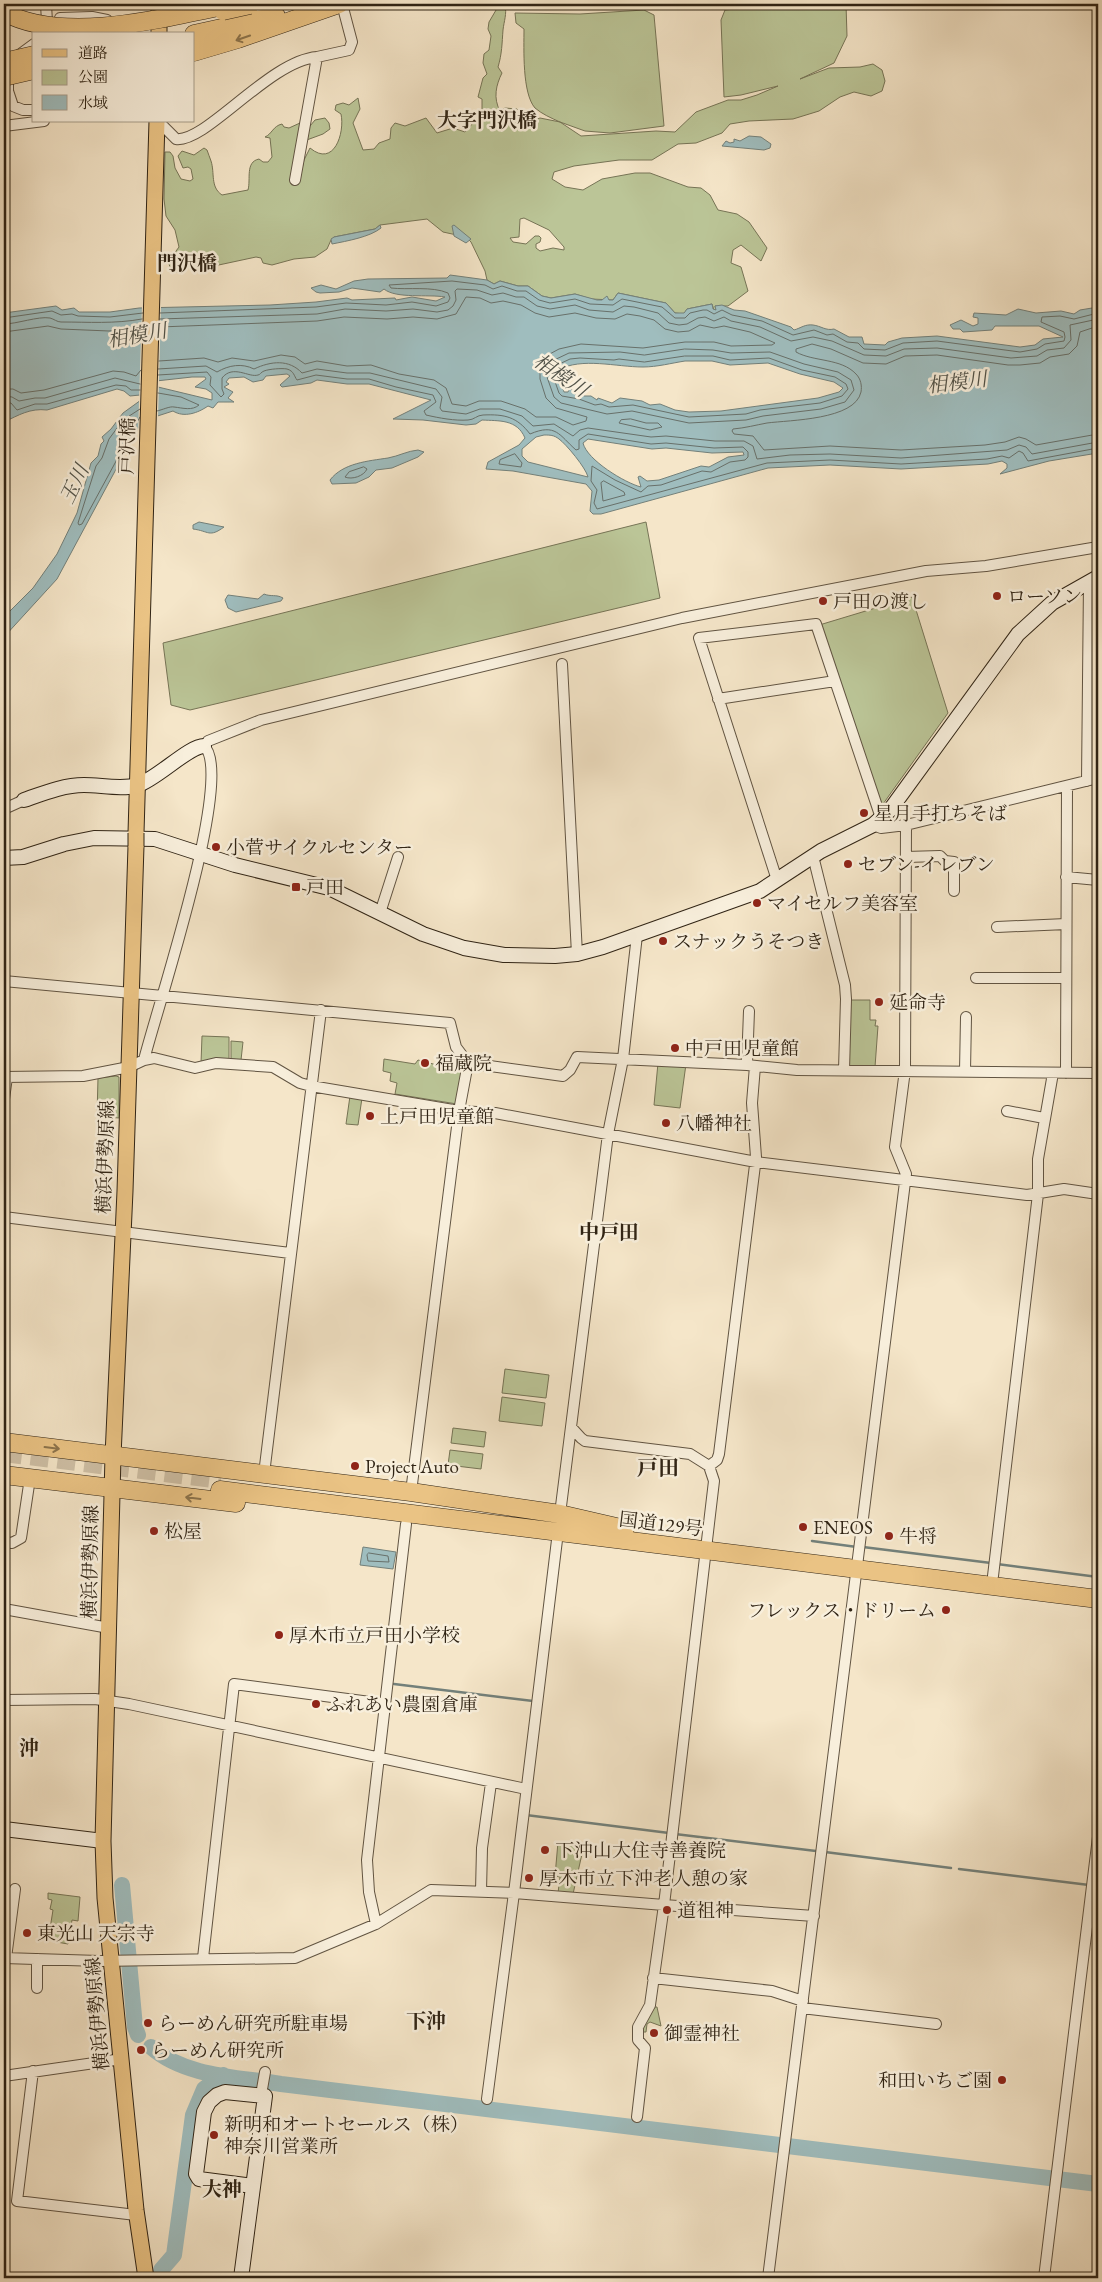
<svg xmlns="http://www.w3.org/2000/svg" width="1102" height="2282" font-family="'EB Garamond','Noto Serif JP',serif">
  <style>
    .green { fill: #bbc597; stroke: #767456; fill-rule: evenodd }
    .water { fill: #9fbdbe; stroke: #73807a; fill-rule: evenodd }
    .pier { fill: #f5e6c9 }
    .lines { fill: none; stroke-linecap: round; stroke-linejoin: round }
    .shore { stroke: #68706a; stroke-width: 1 }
    .stream { stroke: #73807a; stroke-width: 2.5 }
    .river { stroke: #9fbdbe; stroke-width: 16 }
    .highway-tunnel { stroke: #cebfa5; stroke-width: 18; stroke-dasharray: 18 9; stroke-linecap: butt }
    .street-casing { stroke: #615442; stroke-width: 12 }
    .secondary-casing { stroke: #302415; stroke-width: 16 }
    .primary-casing { stroke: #302415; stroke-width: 17 }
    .highway-casing { stroke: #302415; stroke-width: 19 }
    .street { stroke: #f8efdc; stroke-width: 10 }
    .secondary { stroke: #f8efdc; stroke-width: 14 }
    .primary { stroke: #eac384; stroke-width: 15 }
    .highway { stroke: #eac384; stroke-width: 18 }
    .primary-bridge-casing { stroke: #302415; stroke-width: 17; stroke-linecap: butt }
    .highway-bridge-casing { stroke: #302415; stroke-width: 19; stroke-linecap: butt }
    .primary-bridge { stroke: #eac384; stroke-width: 15 }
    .highway-bridge { stroke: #eac384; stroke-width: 18 }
    .oneway { stroke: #8d744c }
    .poi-dot { fill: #8f2418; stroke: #f8efdc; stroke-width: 2 }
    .labels { text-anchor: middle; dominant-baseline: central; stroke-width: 5; stroke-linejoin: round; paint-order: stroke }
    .street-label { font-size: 19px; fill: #302415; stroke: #f8efdc }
    .poi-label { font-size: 19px; fill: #302415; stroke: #f8efdc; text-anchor: start }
    .neighbourhood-label { font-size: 20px; font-weight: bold; fill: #302415; stroke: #f8efdc }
    .water-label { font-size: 20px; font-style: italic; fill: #515248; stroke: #f8efdc }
    .quarter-label { font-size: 21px; font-weight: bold; fill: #302415; stroke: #f8efdc }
  </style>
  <rect width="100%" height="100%" fill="#f5e6c9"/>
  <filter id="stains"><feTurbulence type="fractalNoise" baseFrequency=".004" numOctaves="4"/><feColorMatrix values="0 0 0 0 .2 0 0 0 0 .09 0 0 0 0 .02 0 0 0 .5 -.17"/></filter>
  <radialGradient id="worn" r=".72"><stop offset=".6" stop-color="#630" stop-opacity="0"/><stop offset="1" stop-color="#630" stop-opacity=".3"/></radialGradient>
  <path class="green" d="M787,4H846L847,36L834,63L800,79L829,68L860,67L873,64L882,70L885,81L882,91L871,96L854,92L840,97L819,111L793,119L749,121L730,124L722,133L696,143L678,144L652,160H619L574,166L554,172L552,179L565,187L583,190L602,179L635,173H650L688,187L701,188L710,195L718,210L737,214L749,222L767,248L761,261L741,245L733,250L731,263L741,267L748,291L728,306H715L716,310H714L712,304L687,309L684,314L675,313L666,303L618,293L613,300L591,299L575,294L551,298L542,296L528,286H518L500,281L494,284L487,280L485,271L471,242L466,237L443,232L427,219L380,225L375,229L334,237L331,240L327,249L315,257L294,259L272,265L263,263L261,258L256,257L214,266H204L187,260L180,272C172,273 171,269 168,262L179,247L175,230L166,216L164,199L165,152H170L173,156L175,168L181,179L190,181L193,179L191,169L188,167L183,168L178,156L182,151L194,155L204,148L207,150C208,154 210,157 211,161C215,173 210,187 222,195L248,190C251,179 245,162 259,159L263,162H268L272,157L270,138L265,137C272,134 273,126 282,124L284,127L289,128L300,123L310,126L315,120L325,118L329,123L330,129L323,134L304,141L299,182L304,160L310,148C334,168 345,133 341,114L335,110L336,105L343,103L349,105L358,98L360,109L353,123L363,150L374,149L379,143L390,139L391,128L395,123L405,126L426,118L437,133L453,128L465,132L482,113V99L478,97L483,78L487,74L483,63L484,54L489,50L491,36L488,29L489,22L499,5H505C507,14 504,21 503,30C502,43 502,54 498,67L502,73C496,85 493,98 500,111L505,108L517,109L525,118L532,121L540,118L560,122C551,118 542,114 535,108C522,93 524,49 524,29L516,23L515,13L580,14L644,10L654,15L664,126L610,133L585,131L560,122L581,136L656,131L675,132L696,112L728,100H741L757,95L778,86L741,95L724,97L721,20L725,10ZM524,218L549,230L564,247V250L553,248L540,251L536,248V244L540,242L541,238L539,236H535L526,244L513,242L510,238L519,237L520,219Z
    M646,522L660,598L190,710L171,705L163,643Z
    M912,597L948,713L883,804H878L816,626Z
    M850,1000H870V1020H876L875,1026H878L875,1067L849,1066Z
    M202,1036L229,1037V1059L201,1063Z
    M231,1041L243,1042L241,1060L231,1059Z
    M384,1059L415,1064L418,1060L452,1069V1066L464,1068L457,1104L395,1094L397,1083L390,1081L391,1073L383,1071Z
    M658,1063L686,1064L680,1108L654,1105Z
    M116,1076L119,1077V1118L97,1116L98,1078Z
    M350,1096L362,1098L358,1125L346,1124Z
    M505,1369L549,1375L546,1398L502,1393Z
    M502,1397L545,1403L542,1426L499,1421Z
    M453,1428L486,1432L484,1447L451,1443Z
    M450,1450L483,1454L481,1469L448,1465Z
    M558,1842L584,1845L573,1894L558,1893L560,1877L555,1876Z
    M48,1893L80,1897L78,1921L72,1920L68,1944L51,1941V1936L49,1935L53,1910L50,1909L52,1900L48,1899Z
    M654,2007H657L661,2026L650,2022L647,2024L646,2032H641Z"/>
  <path class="water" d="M749,136L761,137L771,144L770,148L764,150L722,146L726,141L730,143L734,142V139L740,141Z
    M380,225L381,228C370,237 347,241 332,244L331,239L334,237L375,229Z
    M454,225L471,239L466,243L454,236L452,226Z
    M450,275L487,280L494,284L500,281L518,286H528L542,296L551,298L575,294L597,300H602L607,296L609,300H613L618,293L666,303L675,313H684L687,309L712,304L713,309L716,310L715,306L722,305L734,310L745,311L791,327L794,330C801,328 805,324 813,325C821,326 826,331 834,329L849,337H862L864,344L885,345L888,342L902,338L937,336L1020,347L1035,345L1043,339L1063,337L1039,326H995L992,330L963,332L960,329H953L950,325L961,320L973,326L978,324V318L973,317L974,313L1006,315L1018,309L1036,313L1061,311L1074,314L1080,310L1098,307L1096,313L1098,315V453L1049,461L1000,474L1007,468V464L1002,461L988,464L901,469L830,465L768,468L601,514H593L590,511L592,491L586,484L513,471L486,469L488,462L519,445L525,438C517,419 499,421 482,420L476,424L466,425L423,420L393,419L431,400L369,384H347L317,380L311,383L282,387L280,385L290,376L287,374L266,376L263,380L253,382L244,377L229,378L226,382L229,384L224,387L233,392L228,398L234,402H218L213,408L208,406C198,413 184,418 173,411L142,421L57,579L4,637V617L33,588L57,554L77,513L91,463L98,456L101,444L104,441L102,437L111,429L123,413L141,400L140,395L130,396L124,391L117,389L47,410C30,408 19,415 4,422V412L10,407L4,408V313L56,306L62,310L74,308L79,312H110L139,308L270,305L316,302L347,298L352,300L395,298L396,300L412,297L436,301L445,297C428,294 396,299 384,289L380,292L352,288L339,292L320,293L316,292L311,288L321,285L336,289L354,281L368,279L447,278ZM685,361H712L730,365L768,363L800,374L834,382L843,388L839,392L818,398L721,411L689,412L675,410L660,404L650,405L642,401L620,398L612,403L598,398L597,400L591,396H584L575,381L574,386L578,395L570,388L568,392H564L558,374V370C582,357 616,367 643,367C657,367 672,363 685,361ZM192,377H205L206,379L195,387L206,389L212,393V400L158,387L156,381ZM544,435C550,435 554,435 559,439C566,444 586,468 588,477L528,462L522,456V449L536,437ZM588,439L652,449L666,448L712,453L743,452L744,455L728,457L709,467L701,466L659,480L647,481L640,476L638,477L641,487C625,483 587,460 583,443Z
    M418,450L424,452L418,457L392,468L376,470L369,477L356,483L332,484L330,480C343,463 368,461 388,458C399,456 407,451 418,450Z
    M199,522L224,527C209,538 209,531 193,529V525Z
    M264,594C271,597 276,594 283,598L281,601L236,612L228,608L225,600L228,595L258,599Z
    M363,1547L396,1552L393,1569L360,1565Z"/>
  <path class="pier" d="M142,306H161L158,418L144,423L138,434Z"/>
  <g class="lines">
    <path class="shore" d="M160,313L316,307L346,303L386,305L412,302L436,306L448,302L450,298L448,293C432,286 408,290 391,288L389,285L452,281L485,285L493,289L502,286L517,291H526L539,300L550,303L575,299L590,304L613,305L622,299L662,307L675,318H685L690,313L703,310H707L714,314L722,310L732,315L762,321L793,335L814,330L827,335L833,334L847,342L858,343L864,349L885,350L903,343L937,341L1020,352L1037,349L1045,344L1064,341L1065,337L1064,332L1041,322L1042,317L1060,316L1074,319L1098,313
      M4,318L52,311L61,315L72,314L78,316L110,317L143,313
      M160,319L317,314L345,309L386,311L413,309L437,312L448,310L453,306L456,300L455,291L457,289L477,290L492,295L503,293L516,297H524L537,306L550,309L575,305L589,310L613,312L624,306L634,307L658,313L669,323L679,325L687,324L698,318L705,317L714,321L724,317L731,321L760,327L791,341L813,337L832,341L864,355L886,356L904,349L937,348L1011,358L1037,356L1047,350L1064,348L1071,340L1070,325L1098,319
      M4,324C17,324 38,316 50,318C54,319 57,322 61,322C88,322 115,324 142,319
      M1098,326L1080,332L1077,346L1069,354L1050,357L1040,363L1020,365H1008L937,355L905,356L886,364L863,363L831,349L812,344L796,349V352C814,362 841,358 856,374C861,379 862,386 861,392C855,420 790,420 767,423C756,425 745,428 733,429L732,431L734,434L753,436L764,450L830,446L901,450L985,445L1005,442L1019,437L1026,439L1036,445L1098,434
      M4,332L48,326L61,329L109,331L142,327
      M685,349L713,350L731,353L770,352L804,364L838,372L851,380L854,390L845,402L821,409L763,416L746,420L689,423L632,411L607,414L561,403L554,397L547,377V368L550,362L569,353L620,352L644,355Z
      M685,356H713L730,360L769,358L802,370L835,377L846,384L848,389L842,396L820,403L760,410L746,414L689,417L633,405L609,407L601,404L595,405L579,399L562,396L559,393L553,376L555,366L570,359L580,358L614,360L619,359L644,362Z
      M159,361L204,358L218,362L232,358L254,361L281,355L295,357L305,364L317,361L347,366L371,365L399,374L434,380L446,388L452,404L466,406L479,401H501L525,409L536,417H556L573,425L586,421L587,417L556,408L546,398L540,379V366L546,356L559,349L581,344L643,348L685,342H714L731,346L772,345L775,343L750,332L724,326L714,328L700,325L689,331L678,332L665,329L654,320L640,316L627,314L615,319L596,318L575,313L549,317L535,313L521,305L503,301L491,303L480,298L466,297L456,314L437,319L413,317L387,319L344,317L317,321L160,327
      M158,369L206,366L217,372C229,365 242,363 254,369C271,361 289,359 302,373L317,369L347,373H370L436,389L442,397L440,408L442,411L466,414L480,409H500L522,416L533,426L554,424L573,436L580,430L588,428L651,437L666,436L715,441H744L753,446L757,459L790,455L830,454L901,458L1007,450L1019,445L1026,447L1032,454L1098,442
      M158,375L207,372L211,377L210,385L221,397L224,394L222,389V378C233,364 249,378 258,375C260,375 261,372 264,371C269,369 282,368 287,369C294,371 294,376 297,380L316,375L347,379H369L396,387L433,395L436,402L424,411L426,415C439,418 455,421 468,420C474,420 477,415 483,415C505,414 517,417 530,434C556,423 559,435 576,450L579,449V440L588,434L651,444L666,443L714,448L743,447L748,452V457L745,460L730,462L711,472L702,471L661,485L648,486L641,492L615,480L592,466L591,481L597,490L594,503L597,509L767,463L830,460L901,464L987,459L1002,456L1009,458L1019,451L1023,453L1028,461L1098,448
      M4,389H13L21,393L44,390L113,371L124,372L136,376L141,370
      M4,396L12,397L19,401L35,398H45L115,378L140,384
      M4,403H11L17,410L35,404H47L116,385L126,386L131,390H140
      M157,411C162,410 170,406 174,407C183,408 192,411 199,405L181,397L158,393
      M140,417L82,524L79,525L78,523L96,466L102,458L109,439L123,420L140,409
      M631,419L646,423H658L662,427L650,430L619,423L621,420Z
      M515,454L522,463L521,467L499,464L500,460Z
      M364,467L367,469C364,476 352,480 345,477L349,472Z
      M604,481L624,492L625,495L603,501L601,483Z
      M369,1553L388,1556L389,1562L368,1561L367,1555Z"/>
    <path class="stream" d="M812,1541L857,1547
      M863,1547L991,1563
      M997,1564L1098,1577
      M394,1684L533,1701
      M526,1815L669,1833
      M675,1834L816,1851
      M825,1852L951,1868
      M959,1869L1089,1885"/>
    <path class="river" d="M122,1885L135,2027L138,2035
      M151,2047C185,2077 238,2077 281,2084L1098,2184
      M161,2270L174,2255L193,2115L204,2089L223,2075"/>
    <path class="highway-tunnel" d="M4,1453L221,1480"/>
    <g class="street-casing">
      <path id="street" d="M246,9L279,4
        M60,18L92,17L107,20
        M44,34L47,22L46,4
        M19,55L34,44
        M317,57L349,50L352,42L342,4
        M8,71V91L13,106L23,110H34
        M158,121L176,139C206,143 269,61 317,57L295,180
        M4,126L44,121
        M562,664L577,954
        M718,699L835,681
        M208,741L261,720L682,618L926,571L986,566L1098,547
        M1087,781L1089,582
        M4,809L24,800
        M873,825L881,828L906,825L1098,778
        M813,856L845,985L846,999L844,1070
        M906,857L940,856L945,861L954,862V891
        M1066,877L1098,880
        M777,880L699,638L816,624L881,818
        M380,913L398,857
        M997,927L1066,924
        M976,978H1066
        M4,981L450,1023L456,1047L468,1063L563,1076L570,1070L577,1057L747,1065L797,1070L1098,1073
        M144,1060C155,1014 236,774 204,746
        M747,1065L749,1011
        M965,1071L966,1017
        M1066,1073L1067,786
        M4,1077L83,1076L129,1067L144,1060L154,1058L195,1068L216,1063L273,1067L300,1083L311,1086L459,1111L495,1113L756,1162L1027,1195L1064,1189L1098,1194
        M4,1099L7,1077
        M1007,1111L1044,1118
        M4,1217L290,1253
        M571,1427L581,1438L585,1441L690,1454L709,1466L714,1481L664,1905L814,1916
        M709,1466L717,1460L719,1454L756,1157L752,1103L755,1066
        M264,1474L321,1010
        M411,1492L459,1111L468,1063
        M560,1514L608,1134L623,1059L637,935
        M557,1540L514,1893L664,1905L650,2005L638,2027V2040L645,2048L637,2117
        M4,1542L12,1543L21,1538L30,1478
        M993,1576L1038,1194V1159L1053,1073
        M4,1609L109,1628
        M4,1700L95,1699L129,1704L526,1789
        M481,1891L482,1848L491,1783
        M376,1924L369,1892L367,1860L406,1524
        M4,1958L99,1961L295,1958L376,1924L431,1890L514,1893L487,2099
        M6,1958L15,1889
        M203,1958L234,1684L385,1704
        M37,1959V1988
        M653,1978L772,1991L803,2001
        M802,2008L936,2024
        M33,2071L17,2201L136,2215
        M4,2076L122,2059
        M261,2095L265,2072
        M768,2278L906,1174L895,1147L905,1070L906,825
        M1044,2278L1098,1837"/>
    </g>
    <g class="secondary-casing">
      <path id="secondary" d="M24,800C44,793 64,785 84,785C101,785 122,790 138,785C158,778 189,746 204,746
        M4,858L23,857L64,844L94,838L155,839L235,865L329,888L423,934L464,948L504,955L555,956L577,954L603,947L760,891L821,851L873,825L890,810L1018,634L1052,603L1098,577
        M4,1829L103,1841
        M241,2278L265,2096L225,2092L217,2095L209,2102L204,2112L196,2174L199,2179L253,2186"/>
    </g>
    <g class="primary-casing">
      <path id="primary" d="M159,34V4
        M136,833L157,121
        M136,846L125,1191L113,1456L103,1841L105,1898L136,2210L146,2278"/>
    </g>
    <g class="highway-casing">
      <path id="highway" d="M194,34L276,16
        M194,52L238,39L339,4
        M4,1442L411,1492L560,1514L625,1529
        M4,1475L236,1503
        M220,1490L1098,1599"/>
    </g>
    <use href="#street" class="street"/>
    <use href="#secondary" class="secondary"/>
    <use href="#primary" class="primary"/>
    <use href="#highway" class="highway"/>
    <g class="primary-bridge-casing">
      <path id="primary-bridge" d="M136,846V833"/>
    </g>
    <g class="highway-bridge-casing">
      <path id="highway-bridge" d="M223,11L250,5
        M4,12C63,45 169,17 233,4
        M4,62L34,55
        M4,77L34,70"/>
    </g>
    <use href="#primary-bridge" class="primary-bridge"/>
    <use href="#highway-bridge" class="highway-bridge"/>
  </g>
  <defs><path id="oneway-shaft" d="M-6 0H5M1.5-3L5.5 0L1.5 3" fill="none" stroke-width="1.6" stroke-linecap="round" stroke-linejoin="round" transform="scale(1.25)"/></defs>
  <g class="oneway">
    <use href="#oneway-shaft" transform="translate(243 38) rotate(161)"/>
    <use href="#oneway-shaft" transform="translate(52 1448) rotate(7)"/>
    <use href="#oneway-shaft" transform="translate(193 1498) rotate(-173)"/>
  </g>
  <g class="poi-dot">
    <circle cx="997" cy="596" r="5"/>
    <circle cx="823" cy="601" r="5"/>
    <circle cx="864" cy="813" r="5"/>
    <circle cx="216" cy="847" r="5"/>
    <circle cx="848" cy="864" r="5"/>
    <rect x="291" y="882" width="10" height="10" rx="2.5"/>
    <circle cx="757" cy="903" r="5"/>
    <circle cx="663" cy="941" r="5"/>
    <circle cx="879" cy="1002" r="5"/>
    <circle cx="675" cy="1048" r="5"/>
    <circle cx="425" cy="1063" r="5"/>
    <circle cx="370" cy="1116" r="5"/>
    <circle cx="666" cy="1123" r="5"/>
    <circle cx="355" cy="1466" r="5"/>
    <circle cx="803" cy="1527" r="5"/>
    <circle cx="154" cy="1531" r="5"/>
    <circle cx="889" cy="1536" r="5"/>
    <circle cx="946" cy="1610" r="5"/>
    <circle cx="279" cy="1635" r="5"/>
    <circle cx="316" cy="1704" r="5"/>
    <circle cx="545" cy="1850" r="5"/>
    <circle cx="529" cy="1878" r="5"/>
    <circle cx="667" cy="1910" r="5"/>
    <circle cx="27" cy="1933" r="5"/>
    <circle cx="148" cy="2023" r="5"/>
    <circle cx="654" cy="2033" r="5"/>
    <circle cx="141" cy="2050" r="5"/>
    <circle cx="1002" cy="2080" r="5"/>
    <circle cx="214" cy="2135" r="5"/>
  </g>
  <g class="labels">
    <g class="street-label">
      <text transform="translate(127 446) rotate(-88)">戸沢橋</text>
      <text transform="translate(105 1157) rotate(-88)">横浜伊勢原線</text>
      <text transform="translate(661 1524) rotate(7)">国道129号</text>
      <text transform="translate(90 1562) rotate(-89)">横浜伊勢原線</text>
      <text transform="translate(97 2014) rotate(-95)">横浜伊勢原線</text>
    </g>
    <g class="poi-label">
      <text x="1007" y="596">ローソン</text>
      <text x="833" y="601">戸田の渡し</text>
      <text x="874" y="813">星月手打ちそば</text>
      <text x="226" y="847">小菅サイクルセンター</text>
      <text x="858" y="864">セブン-イレブン</text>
      <text x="306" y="887">戸田</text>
      <text x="767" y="903">マイセルフ美容室</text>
      <text x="673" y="941">スナックうそつき</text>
      <text x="889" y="1002">延命寺</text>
      <text x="685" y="1048">中戸田児童館</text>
      <text x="435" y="1063">福蔵院</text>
      <text x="380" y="1116">上戸田児童館</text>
      <text x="676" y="1123">八幡神社</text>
      <text x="365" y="1466">Project Auto</text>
      <text x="813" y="1527">ENEOS</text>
      <text x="164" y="1531">松屋</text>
      <text x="899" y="1536">牛将</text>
      <text x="936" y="1610" text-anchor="end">フレックス・ドリーム</text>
      <text x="289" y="1635">厚木市立戸田小学校</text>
      <text x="326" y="1704">ふれあい農園倉庫</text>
      <text x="555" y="1850">下沖山大住寺善養院</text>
      <text x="539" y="1878">厚木市立下沖老人憩の家</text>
      <text x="677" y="1910">道祖神</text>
      <text x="37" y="1933">東光山 天宗寺</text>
      <text x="158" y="2023">らーめん研究所駐車場</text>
      <text x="664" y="2033">御霊神社</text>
      <text x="151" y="2050">らーめん研究所</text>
      <text x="992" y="2080" text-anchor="end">和田いちご園</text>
      <text x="224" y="2124">新明和オートセールス（株）<tspan x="224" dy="22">神奈川営業所</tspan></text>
    </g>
    <g class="neighbourhood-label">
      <text x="487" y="120">大字門沢橋</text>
      <text x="187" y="263">門沢橋</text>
      <text x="609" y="1232">中戸田</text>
      <text x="29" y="1748">沖</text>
      <text x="426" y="2021">下沖</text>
      <text x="222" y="2189">大神</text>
    </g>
    <g class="water-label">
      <text transform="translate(137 335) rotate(-10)">相模川</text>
      <text transform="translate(561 375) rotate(34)">相模川</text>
      <text transform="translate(957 382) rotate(-7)">相模川</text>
      <text transform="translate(74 484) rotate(-64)">玉川</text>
    </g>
    <g class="quarter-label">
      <text x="658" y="1467">戸田</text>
    </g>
  </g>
  <rect width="1102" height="2282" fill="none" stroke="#f5e6c9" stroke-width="20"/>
  <rect x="5" y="5" width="1092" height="2272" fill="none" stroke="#302415" stroke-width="2.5"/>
  <rect x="10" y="10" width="1082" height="2262" fill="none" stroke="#302415"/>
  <rect x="32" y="32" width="162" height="90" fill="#f8efdc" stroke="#a89e8c"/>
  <rect x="42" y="49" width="25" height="8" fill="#eac384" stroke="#a89e8c"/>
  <text x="78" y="58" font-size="15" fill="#302415">道路</text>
  <rect x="42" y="70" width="25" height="15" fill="#bbc597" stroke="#a89e8c"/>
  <text x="78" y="82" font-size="15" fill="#302415">公園</text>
  <rect x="42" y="95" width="25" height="15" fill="#9fbdbe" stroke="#a89e8c"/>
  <text x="78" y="108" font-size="15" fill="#302415">水域</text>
  <rect width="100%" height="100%" filter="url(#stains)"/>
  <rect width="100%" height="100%" fill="url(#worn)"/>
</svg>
